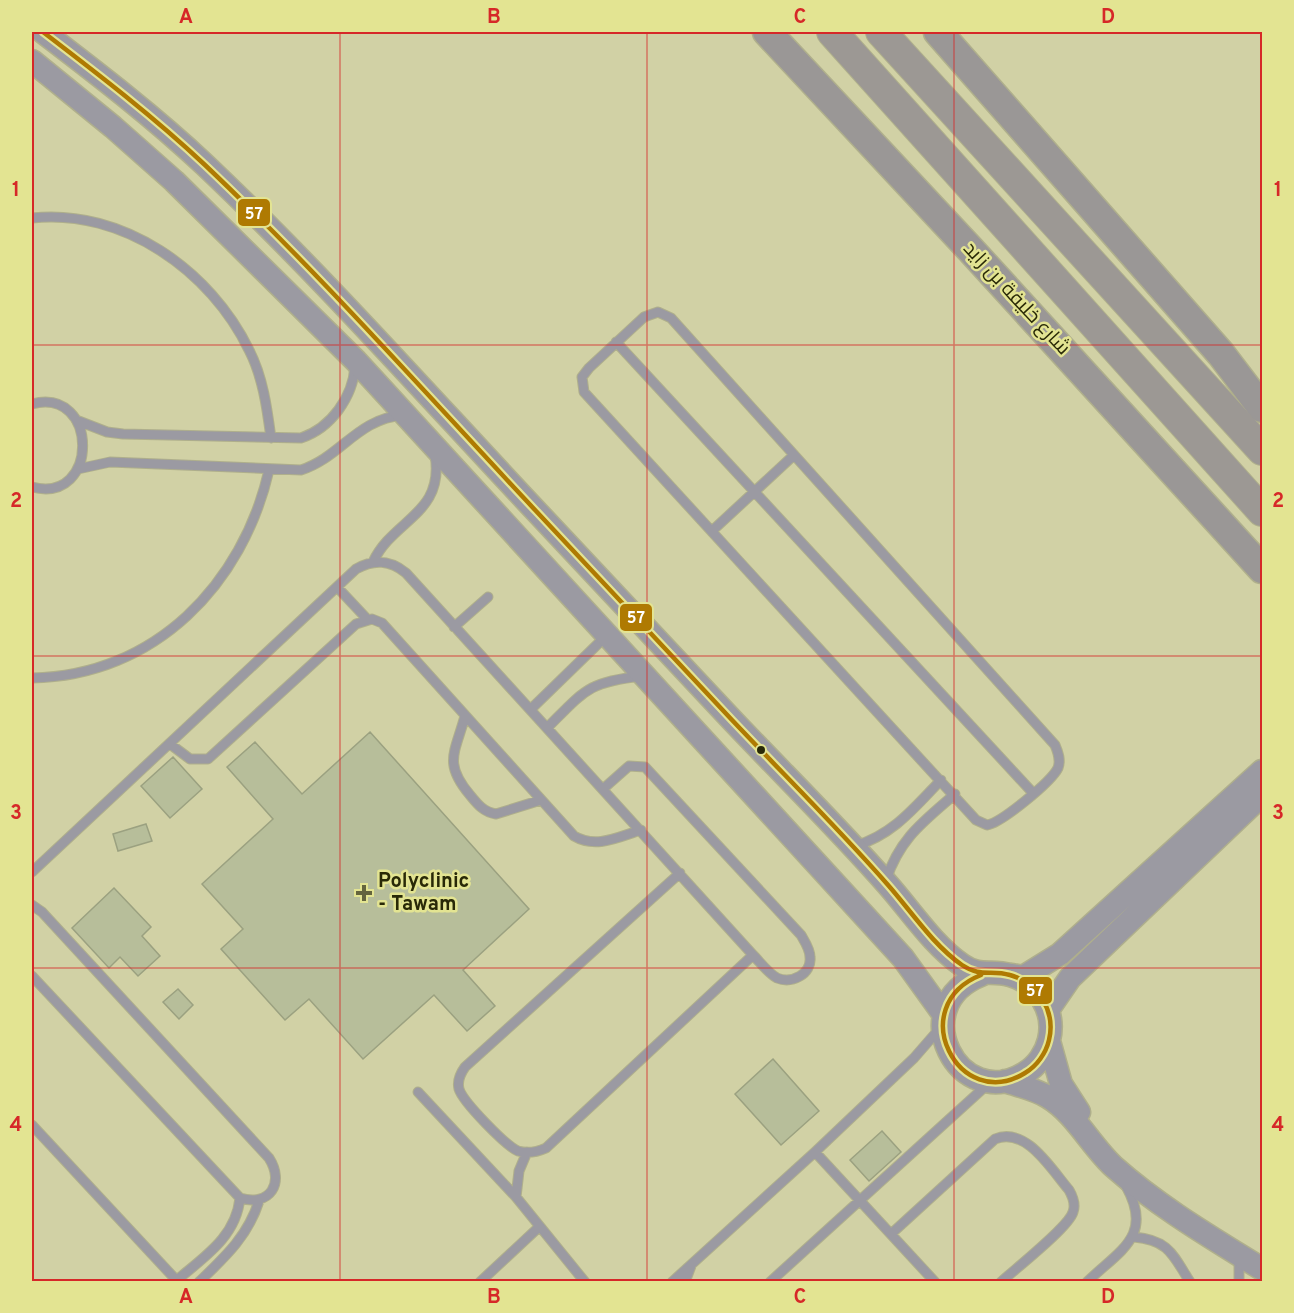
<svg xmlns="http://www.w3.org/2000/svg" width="1294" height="1313" font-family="Overpass,Cairo,sans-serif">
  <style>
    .building { fill: #b7be9a; stroke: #9ba180; stroke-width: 1.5 }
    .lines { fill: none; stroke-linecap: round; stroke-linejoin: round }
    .service-casing { stroke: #afaf8c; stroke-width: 11 }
    .tertiary-casing { stroke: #afaf8c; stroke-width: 25 }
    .primary-casing { stroke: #afaf8c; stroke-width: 31 }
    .trunk-casing { stroke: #afaf8c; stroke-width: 32 }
    .service { stroke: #9b9aa2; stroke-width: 9 }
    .tertiary { stroke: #9b9aa2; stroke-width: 22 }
    .primary { stroke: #9a9796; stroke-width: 28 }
    .trunk { stroke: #9c9894; stroke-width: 30 }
    .bus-1-casing { stroke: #e3e492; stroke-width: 9 }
    .bus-1 { stroke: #af7a02; stroke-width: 4.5 }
    .grid { fill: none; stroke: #d62828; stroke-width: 1.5; stroke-opacity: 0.55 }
    .bus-dot { fill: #292907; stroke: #e3e492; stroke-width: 2 }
    .poi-dot { fill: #64643e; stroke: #e3e492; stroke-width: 2 }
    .labels { text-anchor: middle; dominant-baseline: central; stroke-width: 5; stroke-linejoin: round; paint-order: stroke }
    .street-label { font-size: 20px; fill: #292907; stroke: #e3e492 }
    .poi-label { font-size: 20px; font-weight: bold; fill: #292907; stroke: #e3e492; text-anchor: start }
    .line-badge { stroke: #e3e492; stroke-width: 2 }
    .badge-label { font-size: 16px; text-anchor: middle; font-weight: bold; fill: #fff }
    .neatline { fill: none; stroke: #d62828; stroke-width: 2 }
    .grid-label { font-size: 20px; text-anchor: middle; font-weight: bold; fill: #d62828 }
  </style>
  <rect width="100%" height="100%" fill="#d1d1a5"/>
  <path class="building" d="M370,732L529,909L463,970L495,1006L467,1031L434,995L363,1059L309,999L285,1020L221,949L243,929L202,884L273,819L227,767L255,742L302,794Z
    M173,757L202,789L170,818L141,786Z
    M146,824L152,841L118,851L113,834Z
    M114,888L151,927L142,936L160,956L138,976L120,957L109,968L72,928Z
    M178,989L193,1005L179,1019L163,1002Z
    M773,1059L819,1111L781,1145L735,1094Z
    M882,1131L901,1152L869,1181L850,1160Z"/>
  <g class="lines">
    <g class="service-casing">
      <path id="service" d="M32,218C123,208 211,271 249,350C263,377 267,408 271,438
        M658,312L671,318L1055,745C1058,752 1061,760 1058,768C1051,782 1001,823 987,825L976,820L584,392L582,377L589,368L644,317Z
        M616,342L1033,793
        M32,404C99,386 100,505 32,487
        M76,420L107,432L123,434L301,438C331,428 353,397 355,366
        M78,469L110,462L301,470C341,457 357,419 403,415
        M713,530L794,455
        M373,562C393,519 445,514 435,455
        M337,587L367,619
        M454,627L488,597
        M32,678C155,676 243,584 269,470
        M531,709L606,636
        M465,716C455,753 443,763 470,795C478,805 484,812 496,814L541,800
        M548,727C585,690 588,682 642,676
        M170,744L190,759H208L356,624L372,619L382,623L574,836C596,849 618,837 641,830
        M855,846C893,835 915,807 941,780
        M32,872L356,569C374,559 390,560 406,573L753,955C760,962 768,973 777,978C792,984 812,974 810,957C810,949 805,942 801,935L645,767L629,766L603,789
        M680,873L465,1067C460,1074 457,1081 459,1089C463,1102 506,1146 518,1151C528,1154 537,1152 546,1148L753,955
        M886,880C900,838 923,822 955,794
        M32,905L42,912L269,1158C285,1183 270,1207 240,1198L32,976
        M418,1092L516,1197L585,1282
        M32,1125L178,1282
        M815,1152L935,1282
        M516,1197L519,1171L527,1152
        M891,1234L995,1139C1026,1126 1051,1169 1069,1190C1073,1197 1076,1204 1073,1212C1069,1227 1015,1269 1001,1282
        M1134,1237C1169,1240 1173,1255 1190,1282
        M177,1280C204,1257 236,1237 240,1198
        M199,1282C225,1257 248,1236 259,1201
        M480,1282L539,1227
        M672,1282L815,1152L914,1058L941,1027
        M685,1282L691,1266
        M770,1282L988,1084
        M1087,1282C1120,1250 1154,1236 1126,1186
        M1239,1282V1257"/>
    </g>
    <g class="tertiary-casing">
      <path id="tertiary" d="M43,32C98,74 154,117 205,165C321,275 427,395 536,511C602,581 667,651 732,720C784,775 838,828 888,885C911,911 933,945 962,965C981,978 991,969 1010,975C1038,983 1056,1011 1049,1040C1046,1053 1037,1066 1025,1073C959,1114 903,1006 981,975
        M32,61L113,127L174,181L356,361L903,958L944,1015
        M1012,975L1023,977L1060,954L1262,771
        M1048,1010L1070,978L1262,795
        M1049,1041L1061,1084L1079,1112
        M1005,1081C1019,1086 1035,1089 1048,1097C1075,1113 1091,1146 1114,1167C1159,1207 1212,1238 1262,1269"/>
    </g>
    <g class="primary-casing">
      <path id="primary" d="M767,32L970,249L1262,569
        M938,32L1221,354L1262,408"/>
    </g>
    <g class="trunk-casing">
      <path id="trunk" d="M832,32L1262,511
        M881,32L1262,450"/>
    </g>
    <use href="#service" class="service"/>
    <use href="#tertiary" class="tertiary"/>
    <use href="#primary" class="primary"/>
    <use href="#trunk" class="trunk"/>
    <g class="bus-1-casing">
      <path id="bus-1" d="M43,32C98,74 154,117 205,165C321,275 427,395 536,511C602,581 667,651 732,720C784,775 838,828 888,885C911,911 933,945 962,965C981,978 991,969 1010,975C1038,983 1056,1011 1049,1040C1046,1053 1037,1066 1025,1073C959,1114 903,1006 981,975"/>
    </g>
    <use href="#bus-1" class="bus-1"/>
  </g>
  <path class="grid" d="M340,32V1282M647,32V1282M954,32V1282M32,345H1262M32,656H1262M32,968H1262"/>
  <circle class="bus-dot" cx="761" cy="750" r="5"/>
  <path class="poi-dot" d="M361 884h6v6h6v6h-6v6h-6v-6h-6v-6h6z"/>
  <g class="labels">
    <g class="street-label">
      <text transform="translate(1016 299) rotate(47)">شارع خليفة بن زايد</text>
    </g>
    <g class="poi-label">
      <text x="378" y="882">Polyclinic<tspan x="378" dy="23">- Tawam</tspan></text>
    </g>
  </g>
  <g class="line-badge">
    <rect x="237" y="198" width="34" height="29" rx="6" fill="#af7a02"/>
    <rect x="619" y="603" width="34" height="29" rx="6" fill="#af7a02"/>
    <rect x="1018" y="976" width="35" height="29" rx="6" fill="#af7a02"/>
  </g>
  <g class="badge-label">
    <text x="254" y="219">57</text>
    <text x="636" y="623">57</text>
    <text x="1035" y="996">57</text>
  </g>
  <rect width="1294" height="1313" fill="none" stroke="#e3e492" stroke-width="66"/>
  <rect x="33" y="33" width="1228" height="1247" class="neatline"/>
  <g class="grid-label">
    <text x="186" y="23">A</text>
    <text x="494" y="23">B</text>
    <text x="800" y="23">C</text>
    <text x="1108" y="23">D</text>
    <text x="16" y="196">1</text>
    <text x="1278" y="196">1</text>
    <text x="16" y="507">2</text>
    <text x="1278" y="507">2</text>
    <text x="16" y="819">3</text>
    <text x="1278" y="819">3</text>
    <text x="16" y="1131">4</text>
    <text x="1278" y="1131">4</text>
    <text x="186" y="1303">A</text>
    <text x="494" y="1303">B</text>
    <text x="800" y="1303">C</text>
    <text x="1108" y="1303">D</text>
  </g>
</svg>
